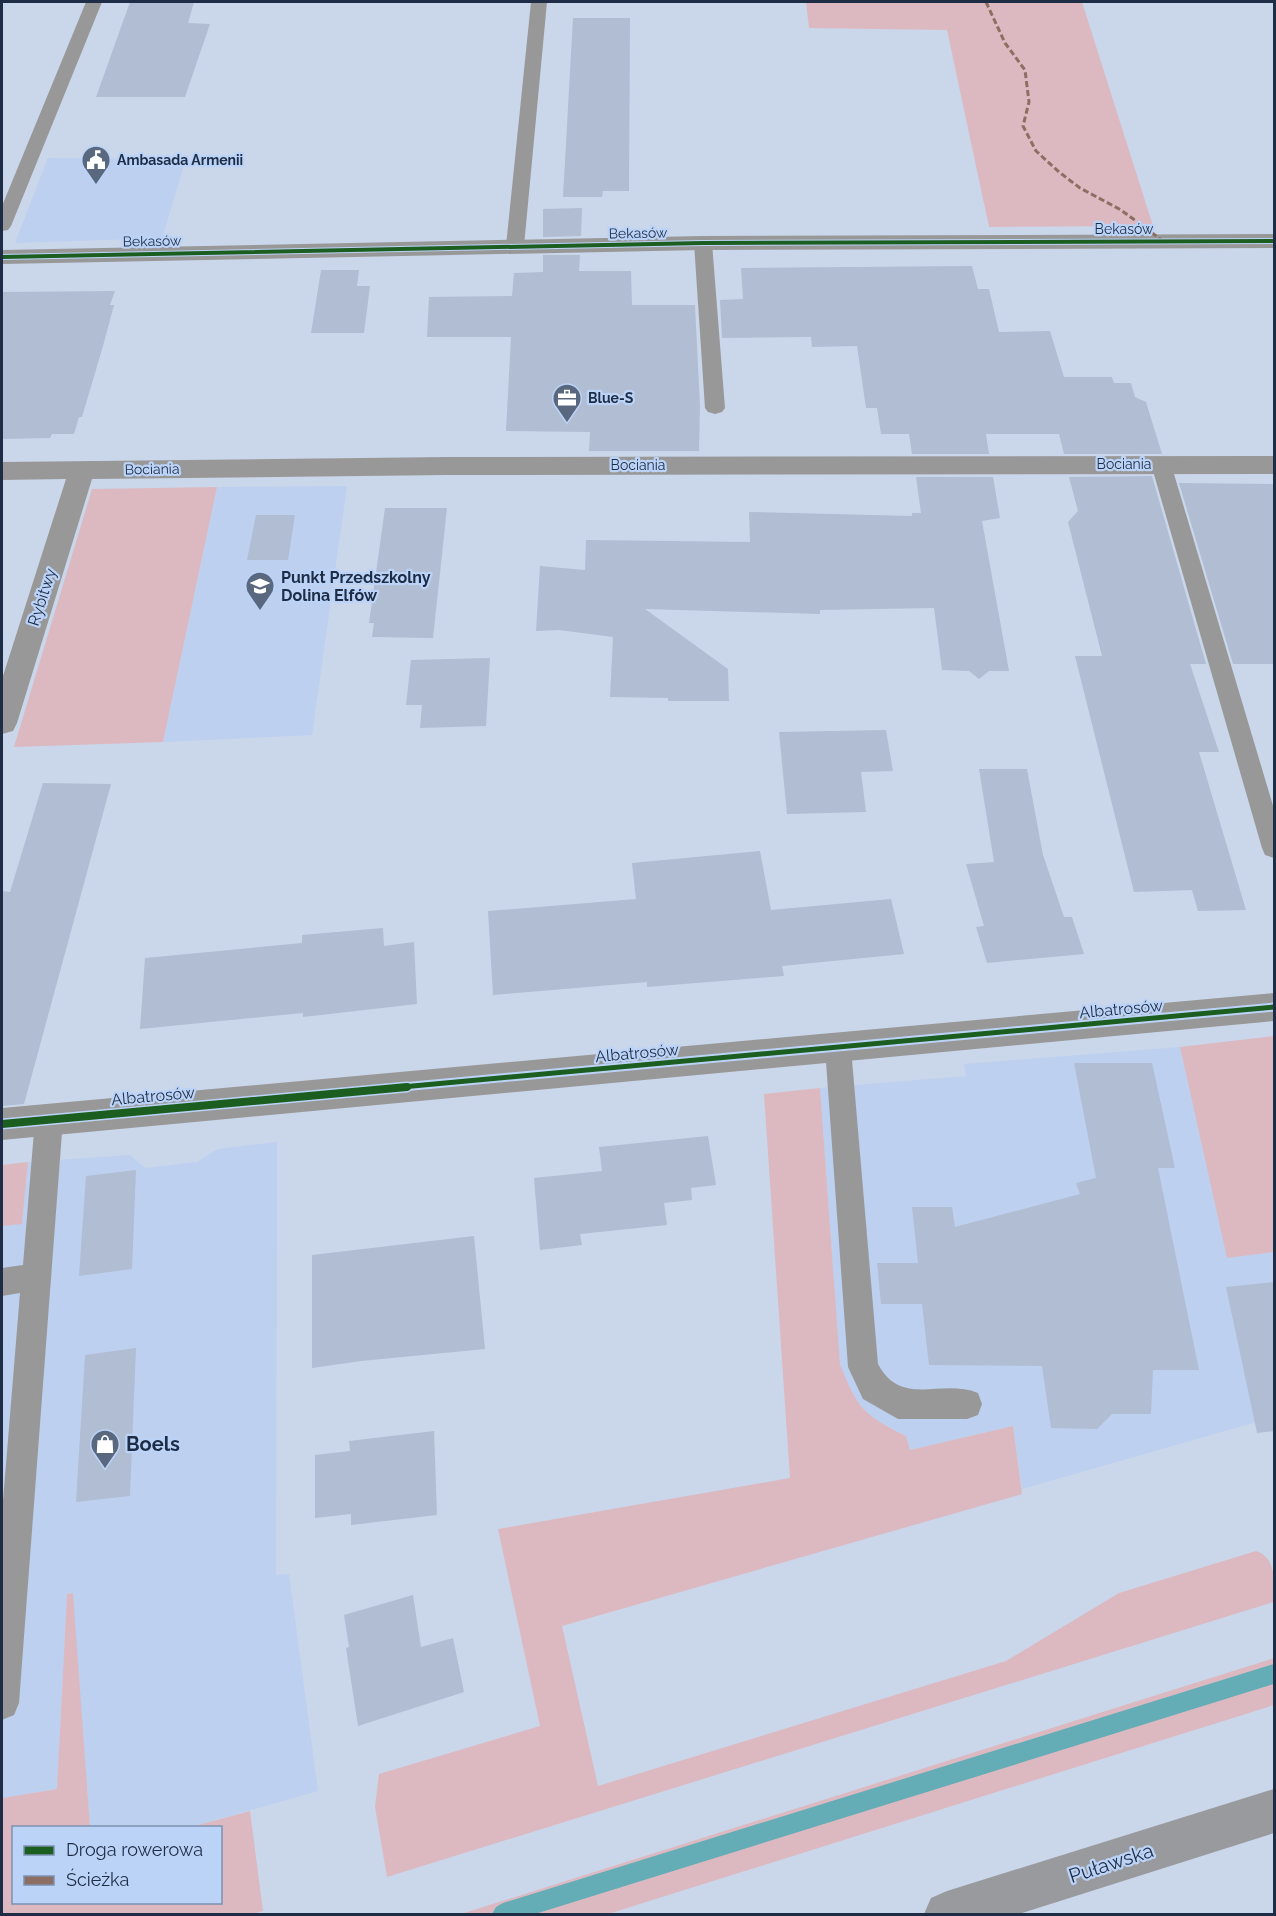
<svg xmlns="http://www.w3.org/2000/svg" width="1276" height="1916" font-family="Raleway,sans-serif">
  <style>
    .built { fill: #bdd0f0 }
    .green { fill: #dcb9c1 }
    .lines { fill: none; stroke-linecap: round; stroke-linejoin: round }
    .stream { fill: #65adb6; fill-rule: evenodd }
    .building { fill: #b1bdd2 }
    .lane { fill: #999898; fill-rule: evenodd }
    .street { fill: #999898; fill-rule: evenodd }
    .primary { fill: #999a9e; fill-rule: evenodd }
    .quiet { stroke: #8d6e63; stroke-width: 3; stroke-dasharray: 6 3; stroke-linecap: butt }
    .cycleway-far2-casing { stroke: #bcd3f8; stroke-width: 6 }
    .cycleway-far1-casing { stroke: #bcd3f8; stroke-width: 9 }
    .cycleway-casing { stroke: #bcd3f8; stroke-width: 11 }
    .cycleway-far2 { stroke: #1b5e20; stroke-width: 4 }
    .cycleway-far1 { stroke: #1b5e20; stroke-width: 5 }
    .cycleway { stroke: #1b5e20; stroke-width: 8 }
    .labels { text-anchor: middle; dominant-baseline: central; stroke-width: 4.5; stroke-linejoin: round; paint-order: stroke }
    .far-poi-label { font-size: 14px; font-weight: bold; fill: #1e2d45; stroke: #bcd3f8; text-anchor: start }
    .far-street-label { font-size: 14px; fill: #1e2d45; stroke: #bcd3f8 }
    .poi-label { font-size: 16px; font-weight: bold; fill: #1e2d45; stroke: #bcd3f8; text-anchor: start }
    .street-label { font-size: 16px; fill: #1e2d45; stroke: #bcd3f8 }
    .near-poi-label { font-size: 20px; font-weight: bold; fill: #1e2d45; stroke: #bcd3f8; text-anchor: start }
    .near-street-label { font-size: 20px; fill: #1e2d45; stroke: #bcd3f8 }
  </style>
  <rect width="100%" height="100%" fill="#cad6ea"/>
  <path class="built" d="M48,158L186,159L162,238L15,243Z
    M347,486L312,735L163,742L217,487Z
    M1180,1047L1227,1257L1274,1252V1417L1022,1489L1013,1426L910,1450L906,1436L872,1418L852,1397L840,1364L820,1088L966,1076L964,1064Z
    M277,1142L276,1575L289,1574L318,1791L191,1827H90L72,1593L67,1594L57,1789L2,1798V1226L22,1223L28,1162L130,1155L145,1168L197,1162L218,1149Z"/>
  <path class="green" d="M806,2H1082L1153,226L989,227L947,30L809,28Z
    M217,487L163,742L14,747L92,489Z
    M1274,1036V1252L1227,1258L1180,1047Z
    M820,1088L840,1364C857,1408 863,1415 906,1436L910,1450L1013,1426L1022,1494L562,1626L598,1786L1006,1661L1119,1593L1256,1551C1276,1557 1275,1582 1274,1602L387,1877L375,1807L379,1774L540,1726L498,1529L790,1478L764,1094Z
    M28,1162L22,1224L2,1226V1165Z
    M73,1593L90,1827L14,1828V1902H220V1828L191,1827L250,1811L263,1911L252,1914H2V1798L57,1789L67,1594Z
    M1274,1658V1705L608,1914H461Z"/>
  <g class="lines">
    <path class="stream" d="M1274,1664V1684L535,1914H492L496,1907L503,1903Z"/>
  </g>
  <path class="building" d="M130,2H194L188,23L210,24L185,97H96Z
    M573,18H630L629,191H603L602,197H563Z
    M582,208L581,236L543,237V209Z
    M543,255H580L579,271H631L632,305H695L700,406L699,451H589L590,432L506,431L511,337H427L429,297L512,296L514,273L543,272Z
    M972,266L978,289H989L999,332L1050,331L1064,377H1112L1114,383H1131L1135,397L1146,402L1162,454H1064L1059,434H986L989,454H912L909,434H881L877,408H866L857,346L812,347L811,337L722,338L720,300L743,299L741,268Z
    M321,270H359L357,286H370L364,333H311Z
    M115,291L110,305H114L103,346L82,417H79L74,434H52L50,438L2,439V292Z
    M1152,476L1206,664H1190L1219,752H1199L1246,910L1198,911L1192,890L1134,892L1075,656H1102L1068,522L1078,511L1069,477Z
    M916,477H993L1000,518L982,521L1009,671H989L979,679L969,671L942,670L934,608L820,610V614L645,609L728,669L729,701H668V698L610,697L613,637L559,630L536,631L540,566L585,570L586,540L750,542L749,512L912,516V513H921Z
    M1179,483L1275,484V664H1233Z
    M385,508H447L433,638L372,637L374,623H369Z
    M256,515H295L288,560H247Z
    M490,658L486,726L420,728L422,705H406L411,660Z
    M886,730L893,771L861,772L866,812L787,814L779,732Z
    M979,769H1027L1043,855L1064,917H1072L1084,954L987,963L976,927L984,926L966,864L994,862Z
    M43,783L111,784L24,1104L2,1106V891L10,892Z
    M760,851L771,910L891,899L904,954L782,966L784,976L647,987V982L493,995L488,911L636,899L632,863Z
    M383,928L384,946L414,942L417,1004L303,1017V1013L140,1029L145,958L302,943V935Z
    M1074,1063H1152L1175,1168H1158L1199,1370H1153L1151,1414H1112L1097,1429L1051,1428L1042,1366L929,1365L922,1304H881L877,1263H918L912,1207H952L955,1227L1080,1194L1076,1183L1096,1178Z
    M708,1136L716,1185L691,1188L692,1200L664,1203L667,1225L580,1234L582,1245L540,1250L534,1178L602,1171L599,1147Z
    M136,1170L132,1269L79,1276L86,1176Z
    M474,1236L485,1349L361,1361L312,1368V1255Z
    M1275,1282V1431L1257,1433L1226,1287Z
    M136,1348L130,1496L76,1502L85,1355Z
    M434,1431L437,1515L351,1525V1514L315,1518V1455L350,1451L349,1441Z
    M413,1595L421,1647L453,1638L464,1692L358,1726L346,1648L349,1647L344,1615Z"/>
  <g class="lines">
    <path class="lane" d="M86,2H102L11,226L8,230L2,231V206Z
      M531,2H547L524,246L521,250H509L506,246Z
      M703,238L709,239L712,243L725,408L722,412L715,414L708,412L705,408L694,243L697,239Z
      M1161,457L1168,459L1171,464L1274,809V858L1265,855L1262,848L1151,464L1154,459Z
      M838,1036L847,1040L851,1048L878,1364C901,1408 941,1378 978,1393L982,1404L978,1415L967,1419H898L863,1399L848,1367L825,1048L829,1040Z
      M49,1107L59,1110L63,1119L19,1703L14,1715L2,1720V1513L20,1293L2,1296V1268L23,1265L35,1119L39,1110Z"/>
    <path class="street" d="M1274,234V248L703,250L2,264V250L703,236Z
      M1274,456V474L448,475L92,479L17,723L13,731L2,734V679L66,479L2,480V462L448,457Z
      M1274,993V1021L2,1140V1108Z"/>
    <path class="primary" d="M1274,1789V1833L1019,1914H924L931,1898L947,1891Z"/>
    <path class="quiet" d="M986,2L1005,43L1025,70L1029,102L1023,126L1036,151L1059,172L1080,188L1121,210L1163,241"/>
    <g class="cycleway-far2-casing">
      <path id="cycleway-far2" d="M2,257L703,243L1274,241"/>
    </g>
    <g class="cycleway-far1-casing">
      <path id="cycleway-far1" d="M391,1088L1274,1007"/>
    </g>
    <g class="cycleway-casing">
      <path id="cycleway" d="M2,1124L407,1087"/>
    </g>
    <use href="#cycleway-far2" class="cycleway-far2"/>
    <use href="#cycleway-far1" class="cycleway-far1"/>
    <use href="#cycleway" class="cycleway"/>
  </g>
  <defs>
    <g id="civic-pin" transform="scale(1.5)"><path d="M0 17L-7.5 6A9.5 9.5 0 1 1 7.5 6Z" fill="#5a687f" stroke="#bcd3f8"/><path d="M-.6-6.5H3V-4.5H.6V-3L4-1V1h2V6H-6V1h2V-1L-.6-3ZM-1.2 2.5V6h2.4V2.5Z" fill="#fff"/></g>
    <g id="office-pin" transform="scale(1.5)"><path d="M0 17L-7.5 6A9.5 9.5 0 1 1 7.5 6Z" fill="#5a687f" stroke="#bcd3f8"/><path d="M-6-3h4V-5.5h4V-3h4V5H-6ZM-1-4.5V-3h2v-1.5ZM-6 0V1H6V0Z" fill="#fff"/></g>
    <g id="school-pin" transform="scale(1.5)"><path d="M0 17L-7.5 6A9.5 9.5 0 1 1 7.5 6Z" fill="#5a687f" stroke="#bcd3f8"/><path d="M0-5L7-2L0 1L-7-2ZM-4 1L0 2.5L4 1V4Q0 6-4 4Z" fill="#fff"/></g>
    <g id="shop-pin" transform="scale(1.5)"><path d="M0 17L-7.5 6A9.5 9.5 0 1 1 7.5 6Z" fill="#5a687f" stroke="#bcd3f8"/><path d="M-5-2.5h2.3a2.7 3.5 0 0 1 5.4 0H5L5.5 6h-11ZM-1.5-2.5h3a1.5 2.3 0 0 0-3 0Z" fill="#fff"/></g>
  </defs>
  <g fill-rule="evenodd">
    <use href="#civic-pin" x="96" y="160"/>
    <use href="#office-pin" x="567" y="398"/>
    <use href="#school-pin" x="260" y="586"/>
    <use href="#shop-pin" x="105" y="1444"/>
  </g>
  <g class="labels">
    <g class="far-poi-label">
      <text x="117" y="160">Ambasada Armenii</text>
      <text x="588" y="398">Blue-S</text>
    </g>
    <g class="far-street-label">
      <text x="1124" y="229">Bekasów</text>
      <text transform="translate(638 233) rotate(-1)">Bekasów</text>
      <text transform="translate(152 241) rotate(-1)">Bekasów</text>
      <text x="1124" y="464">Bociania</text>
      <text x="638" y="465">Bociania</text>
      <text transform="translate(152 469) rotate(-1)">Bociania</text>
    </g>
    <g class="poi-label">
      <text x="281" y="577">Punkt Przedszkolny<tspan x="281" dy="18">Dolina Elfów</tspan></text>
    </g>
    <g class="street-label">
      <text transform="translate(42 597) rotate(-72)">Rybitwy</text>
      <text transform="translate(1121 1009) rotate(-5)">Albatrosów</text>
      <text transform="translate(637 1053) rotate(-5)">Albatrosów</text>
      <text transform="translate(153 1096) rotate(-5)">Albatrosów</text>
    </g>
    <g class="near-poi-label">
      <text x="126" y="1444">Boels</text>
    </g>
    <g class="near-street-label">
      <text transform="translate(1111 1863) rotate(-18)">Puławska</text>
    </g>
  </g>
  <rect width="1276" height="1916" fill="none" stroke="#1e2d45" stroke-width="6"/>
  <rect x="12" y="1826" width="210" height="78" fill="#bcd3f8" stroke="#7d91b0" stroke-width="1.5"/>
  <rect x="24" y="1846" width="30" height="9" fill="#1b5e20" stroke="#7d91b0" stroke-width="1.5"/>
  <text x="66" y="1856" font-size="18" fill="#1e2d45">Droga rowerowa</text>
  <rect x="24" y="1876" width="30" height="9" fill="#8d6e63" stroke="#7d91b0" stroke-width="1.5"/>
  <text x="66" y="1886" font-size="18" fill="#1e2d45">Ścieżka</text>
</svg>
